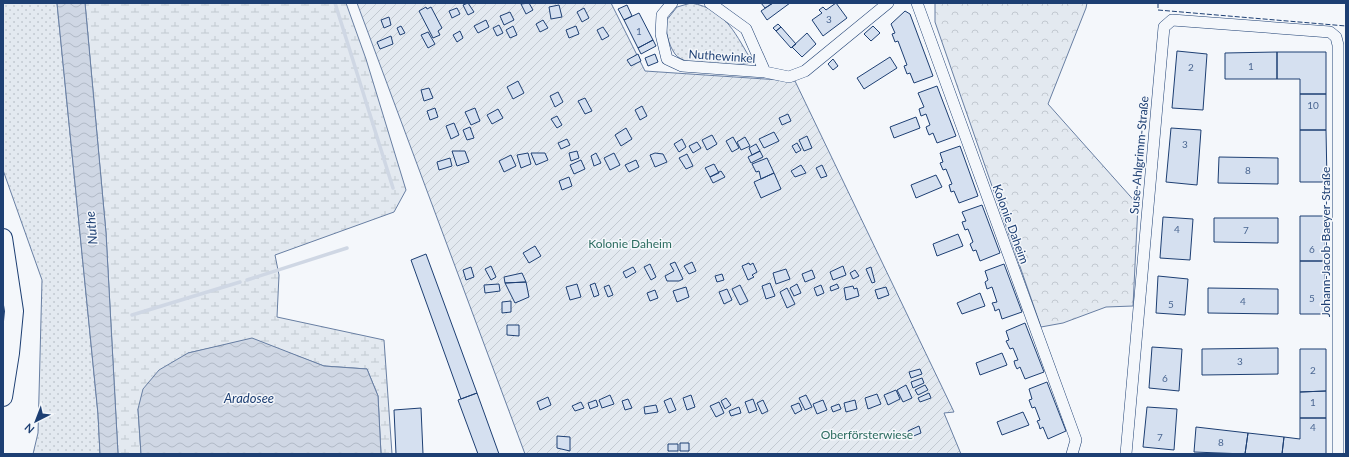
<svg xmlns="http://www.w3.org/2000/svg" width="1349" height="457" font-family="Lato,sans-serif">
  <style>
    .grass { fill: url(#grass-dots); stroke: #687fa3 }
    .forest { fill: url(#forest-crowns); stroke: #687fa3 }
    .wetland { fill: url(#wetland-marsh); stroke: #687fa3 }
    .garden { fill: url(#garden-furrows); stroke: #687fa3 }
    .water { fill: url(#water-waves); stroke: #687fa3 }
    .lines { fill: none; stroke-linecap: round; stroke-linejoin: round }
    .stream { stroke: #cfd7e4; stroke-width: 3.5 }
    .building { fill: #d5e0f0; stroke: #1d3f73 }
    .minor-casing { stroke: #1d3f73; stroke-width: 12 }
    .trunk-casing { stroke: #1d3f73; stroke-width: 20 }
    .minor { stroke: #f4f7fb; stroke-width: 11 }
    .trunk { stroke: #f4f7fb; stroke-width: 18 }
    .fence { stroke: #1d3f73; stroke-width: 1; stroke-dasharray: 5 2; stroke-linecap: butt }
    .labels { text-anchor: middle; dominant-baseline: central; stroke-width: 3; stroke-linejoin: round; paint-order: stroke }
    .number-label { font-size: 10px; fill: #4b6792 }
    .street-label { font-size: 12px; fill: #1d3f73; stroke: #f4f7fb }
    .park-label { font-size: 12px; fill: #2c6c60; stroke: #f4f7fb }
    .water-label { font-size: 13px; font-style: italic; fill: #1d3f73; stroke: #f4f7fb }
  </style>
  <defs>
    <pattern id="grass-dots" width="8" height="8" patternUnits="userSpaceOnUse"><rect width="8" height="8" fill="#e3e9f0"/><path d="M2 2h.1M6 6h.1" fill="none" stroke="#c2c9d1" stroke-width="1.8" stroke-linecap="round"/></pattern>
    <pattern id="forest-crowns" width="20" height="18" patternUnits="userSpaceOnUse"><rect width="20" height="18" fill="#e3e9f0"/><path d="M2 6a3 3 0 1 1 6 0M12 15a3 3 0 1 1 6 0" fill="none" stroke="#c2c9d1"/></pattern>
    <pattern id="wetland-marsh" width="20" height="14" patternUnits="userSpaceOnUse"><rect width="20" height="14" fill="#e3e9f0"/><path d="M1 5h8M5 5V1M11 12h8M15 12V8" fill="none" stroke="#c2c9d1"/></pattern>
    <pattern id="garden-furrows" width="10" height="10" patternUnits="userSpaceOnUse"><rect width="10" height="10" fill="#e3e9f0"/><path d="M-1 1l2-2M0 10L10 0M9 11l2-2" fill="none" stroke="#c2c9d1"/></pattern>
    <pattern id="water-waves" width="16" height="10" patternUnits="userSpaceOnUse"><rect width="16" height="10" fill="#cfd7e4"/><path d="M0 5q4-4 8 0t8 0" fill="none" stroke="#b1bac7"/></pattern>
  </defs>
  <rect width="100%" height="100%" fill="#f4f7fb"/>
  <path class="grass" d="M3,3H57L98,414L100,454H33L38,433L42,280L3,170Z
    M691,3C727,9 736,36 753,63C736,65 686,69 675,54C668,44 666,32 666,21L677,7Z"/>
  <path class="forest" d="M935,3H1087L1086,8L1048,104L1138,205L1133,306L1106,307L1063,323L1041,327L935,22Z"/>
  <path class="wetland" d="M85,3H346L366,59L406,190L394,212L275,255L279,275L277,317L384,340L392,454H381L378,396L367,369L324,366L252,339L188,353L138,409L141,454H118L106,233Z"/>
  <path class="garden" d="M357,3H611L645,71L795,81L954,412L944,413L961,454H525Z"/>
  <path class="water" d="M57,3H85L106,233L118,454H100L98,414Z
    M252,338L324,366L367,369L378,396L381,454H141L138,409L143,389L159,370L188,353Z"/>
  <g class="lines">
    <path class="stream" d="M335,3L393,188
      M247,280L347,248
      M132,315L240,282"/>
  </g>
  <path class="building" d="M468,3L474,12L468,15L463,5Z
    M529,3L533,10L526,14L521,4Z
    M761,3H773L765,8Z
    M773,3H790L767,20L761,11Z
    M836,3L847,18L823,36L812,20L822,13L819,10L823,7L826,10Z
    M559,5L562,17L551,19L549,7Z
    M627,5L632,16L624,20L618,9Z
    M426,7L427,9L431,7L442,28L438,31L440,35L433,38L419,11Z
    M457,8L460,14L452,18L449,11Z
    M584,8L589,18L582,22L577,12Z
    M905,11L910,14L933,76L914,83L910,73L907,74L904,66L907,65L898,41L895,42L892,34L895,33L891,24Z
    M510,12L514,20L504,25L500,16Z
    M639,13L653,40L638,48L624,20Z
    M389,17L391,25L384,28L381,20Z
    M486,20L489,27L478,33L474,26Z
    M543,20L548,28L540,32L536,24Z
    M778,24L781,27L776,31L773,28Z
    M499,25L503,33L497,36L493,28Z
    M401,26L405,33L400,35L397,28Z
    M513,26L517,35L510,38L506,30Z
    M576,26L579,34L569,38L566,30Z
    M873,26L880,33L871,41L864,34Z
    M603,27L609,36L602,40L597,30Z
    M781,27L796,44L791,48L776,31Z
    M460,31L463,38L457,42L453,35Z
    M428,32L435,44L428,48L421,35Z
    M807,33L816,44L802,57L792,47Z
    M391,36L393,44L380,49L377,42Z
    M653,40L656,46L641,54L638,48Z
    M1177,51L1207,54L1203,110L1172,108Z
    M1277,52H1326V94H1300V79H1277Z
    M1277,52V79H1225V53Z
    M638,54L641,61L631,66L627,60Z
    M655,54L658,62L648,66L645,58Z
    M890,57L897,68L864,89L857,78Z
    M833,59L838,66L833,70L828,64Z
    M518,81L524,93L513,99L507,87Z
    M937,86L956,136L937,143L933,133L929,135L927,130L926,127L930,125L926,114L921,116L919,109L924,107L918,93Z
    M429,88L433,98L424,101L421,90Z
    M558,92L563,102L555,107L550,96Z
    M1300,94H1326V130H1300Z
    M585,98L592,111L585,114L578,101Z
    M642,106L647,116L640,120L635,110Z
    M435,108L438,117L430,120L427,111Z
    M475,108L480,121L471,125L465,112Z
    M498,109L503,118L492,124L487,115Z
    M788,114L791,121L782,125L779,118Z
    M557,116L562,125L557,128L551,119Z
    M916,117L920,128L894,138L890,127Z
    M454,123L459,135L451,139L446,126Z
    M470,127L474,138L467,140L463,130Z
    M626,128L632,139L621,146L615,135Z
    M1171,128L1201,130L1197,185L1166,182Z
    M1300,130H1326L1327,182H1300Z
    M774,132L779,141L764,148L759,139Z
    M712,135L717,144L707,150L702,140Z
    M807,136L812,148L804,151L799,140Z
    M733,137L739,148L732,152L726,141Z
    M745,137L750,146L741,150L737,142Z
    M567,139L570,145L561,149L558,143Z
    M682,139L686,147L679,152L674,144Z
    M697,142L701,148L693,153L689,146Z
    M797,143L801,150L796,153L792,146Z
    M756,144L760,151L752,155L749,148Z
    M960,146L978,196L959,203L954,191L951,192L949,185L952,184L946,169L943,170L940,163L943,162L940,153Z
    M452,151H465L469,162L457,166Z
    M577,151L579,158L571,161L569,153Z
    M760,151L763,157L751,163L748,157Z
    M528,153L531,164L521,168L517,155Z
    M531,153H545L548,160L536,165Z
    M596,153L601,163L594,166L591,156Z
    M614,153L620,165L610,170L604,158Z
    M655,153L663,154L667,162L655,167L650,155Z
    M687,154L693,166L686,169L679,158Z
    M511,155L516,166L504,172L499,161Z
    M1219,157L1278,158V184L1218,183Z
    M450,158L452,166L439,170L437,162Z
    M767,158L774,173L761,179L759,171L756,172L752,164Z
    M581,160L585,169L574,174L570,165Z
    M636,160L639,167L629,172L625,165Z
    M714,164L719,173L710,177L705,168Z
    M801,165L806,173L795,177L791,171Z
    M822,165L827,176L821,178L816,168Z
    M721,171L725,177L713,183L710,177Z
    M774,173L781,189L761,198L754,182Z
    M936,175L942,187L916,198L911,185Z
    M569,177L572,186L562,190L559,181Z
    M982,205L1000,253L980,261L976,250L973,251L970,244L973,242L968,229L965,230L962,222L966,221L962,212Z
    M1300,216H1325V261H1300Z
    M1163,217L1193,219L1190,260L1160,258Z
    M1214,218H1278V243L1214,242Z
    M958,234L963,246L937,256L933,244Z
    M535,246L541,256L529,263L523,253Z
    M426,254L477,393L461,399L411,260Z
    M1300,261H1325V314H1300Z
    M675,262L683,279L679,281H667L665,276L674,271L670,264Z
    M692,262L696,271L689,274L684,266Z
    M749,263L750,265L753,263L757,272L752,275L754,277L748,280L742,266Z
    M650,264L656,277L651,280L644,267Z
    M1004,264L1022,312L1002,319L999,309L995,311L994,307L992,303L997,302L992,287L987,289L985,282L988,280L985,271Z
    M491,266L496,277L491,280L485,269Z
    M843,266L846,275L833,280L830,272Z
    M471,267L474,277L466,280L463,270Z
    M633,267L636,272L626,278L623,272Z
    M871,267L875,282L872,283L866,269Z
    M786,269L790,279L776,284L773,273Z
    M812,270L815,278L805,282L802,274Z
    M855,270L859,276L853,279L850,273Z
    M522,273L526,282L505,283L504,277Z
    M722,274L724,280L717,282L715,276Z
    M1158,276L1188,279L1185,315L1156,313Z
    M526,282L529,297L515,303L505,283Z
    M595,283L599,295L594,297L590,285Z
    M770,283L775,296L766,299L762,286Z
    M499,284L500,291L485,293L484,285Z
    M577,284L581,297L570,300L566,287Z
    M797,284L801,293L794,296L790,288Z
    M837,284L839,288L831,291L830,287Z
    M609,285L613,295L608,297L604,287Z
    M740,285L748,301L740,305L732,289Z
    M821,285L824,293L817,296L814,288Z
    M853,286L854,289L857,288L859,296L846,300L844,288Z
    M686,287L689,297L677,302L673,291Z
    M886,287L889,295L878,299L875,290Z
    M787,288L795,304L787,308L780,292Z
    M1208,288L1278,289V314L1208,313Z
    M727,289L732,300L724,304L719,292Z
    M655,290L658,298L650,301L647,293Z
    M980,293L985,306L962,314L957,303Z
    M511,301V312L502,313V302Z
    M1025,323L1044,372L1025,379L1020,367L1017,369L1015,365L1014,361L1018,360L1013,348L1010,349L1006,341L1009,340L1006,331Z
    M507,325H519V336L507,335Z
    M1152,347L1182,349L1179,391L1149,388Z
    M1278,348V374L1202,375V349Z
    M1300,349H1326V391L1300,392Z
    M1002,353L1007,365L980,375L976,363Z
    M920,369L922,374L911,378L909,372Z
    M922,378L924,383L913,388L911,382Z
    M1047,382L1066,431L1048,439L1043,427L1040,429L1039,425L1037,421L1040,420L1035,407L1032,408L1029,400L1032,399L1029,389Z
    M906,385L912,398L903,402L897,390Z
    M925,385L928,390L918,395L915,390Z
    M896,390L900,399L888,405L884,395Z
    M1326,391V418H1300V392Z
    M477,393L499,454H478L458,400Z
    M929,393L931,398L920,402L918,398Z
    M877,394L881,404L868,409L865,398Z
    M610,395L614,404L602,408L599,400Z
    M691,395L695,407L687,410L683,398Z
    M806,395L812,407L805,410L799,398Z
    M548,397L551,405L540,410L537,402Z
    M671,398L676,410L669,413L664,401Z
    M726,398L731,405L725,409L721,401Z
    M628,399L632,408L625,410L622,401Z
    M753,399L757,410L749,413L745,402Z
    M596,400L598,406L590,409L588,403Z
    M763,400L768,411L762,414L757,403Z
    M823,400L827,410L817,414L813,404Z
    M855,400L857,409L846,412L844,403Z
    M581,402L584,408L575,411L572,406Z
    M719,402L724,413L716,417L710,406Z
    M799,403L802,410L795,414L791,406Z
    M839,404L841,409L833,412L831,407Z
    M656,405L658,412L645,414L644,407Z
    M739,407L741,413L731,416L729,411Z
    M1147,407L1177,409L1174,450L1143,447Z
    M421,408L423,454H396L394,410Z
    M1023,412L1029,425L1002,435L997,422Z
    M1300,418H1326V454H1282L1284,437L1300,439Z
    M919,426L921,433L911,437L908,431Z
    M1196,427L1248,433L1245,454L1194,452Z
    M1248,433L1284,437L1282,454H1245Z
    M557,436L570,437V451L557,448Z
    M680,443H689V451H680Z
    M668,444H678V451H668Z"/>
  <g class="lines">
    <g class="minor-casing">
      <path id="minor" d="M672,3L662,15L661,34L667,59L682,66L765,72
        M710,3L746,29L765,72L789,77L805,71L888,3
        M917,3L1076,440L1072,454
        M1126,454L1164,27L1172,20L1330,32L1336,37L1338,45V454"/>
    </g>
    <g class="trunk-casing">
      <path id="trunk" d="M3,238L14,311L10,353L3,397"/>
    </g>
    <use href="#minor" class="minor"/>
    <use href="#trunk" class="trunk"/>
    <path class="fence" d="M1158,3V10L1346,26"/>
  </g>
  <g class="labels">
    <g class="number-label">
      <text x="829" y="19">3</text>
      <text x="639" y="31">1</text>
      <text x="1251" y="66">1</text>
      <text x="1191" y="67">2</text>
      <text x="1313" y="105">10</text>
      <text x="1185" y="144">3</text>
      <text x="1248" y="170">8</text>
      <text x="1177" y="229">4</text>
      <text x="1246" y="230">7</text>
      <text x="1312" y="249">6</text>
      <text x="1312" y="298">5</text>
      <text x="1243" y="301">4</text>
      <text x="1171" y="304">5</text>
      <text x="1240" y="361">3</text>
      <text x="1313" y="370">2</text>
      <text x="1165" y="378">6</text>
      <text x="1313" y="402">1</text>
      <text x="1313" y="427">4</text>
      <text x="1160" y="437">7</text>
      <text x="1221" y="442">8</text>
    </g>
    <g class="street-label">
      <text transform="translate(722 56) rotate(4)">Nuthewinkel</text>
      <text transform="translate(1139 155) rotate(-85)">Suse-Ahlgrimm-Straße</text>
      <text transform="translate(1011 224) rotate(70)">Kolonie Daheim</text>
      <text transform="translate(1325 242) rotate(-90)">Johann-Jacob-Baeyer-Straße</text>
    </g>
    <g class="park-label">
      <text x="630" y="243">Kolonie Daheim</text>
      <text x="867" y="434">Oberförsterwiese</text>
    </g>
    <g class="water-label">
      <text transform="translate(91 228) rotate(-95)">Nuthe</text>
      <text x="249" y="398">Aradosee</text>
    </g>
  </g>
  <rect width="1349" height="457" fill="none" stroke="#1d3f73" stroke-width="8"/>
  <g transform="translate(36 421) rotate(222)" stroke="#f4f7fb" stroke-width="3" paint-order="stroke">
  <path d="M0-3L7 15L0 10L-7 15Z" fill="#1d3f73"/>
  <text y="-6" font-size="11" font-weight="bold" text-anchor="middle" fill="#1d3f73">N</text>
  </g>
</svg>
